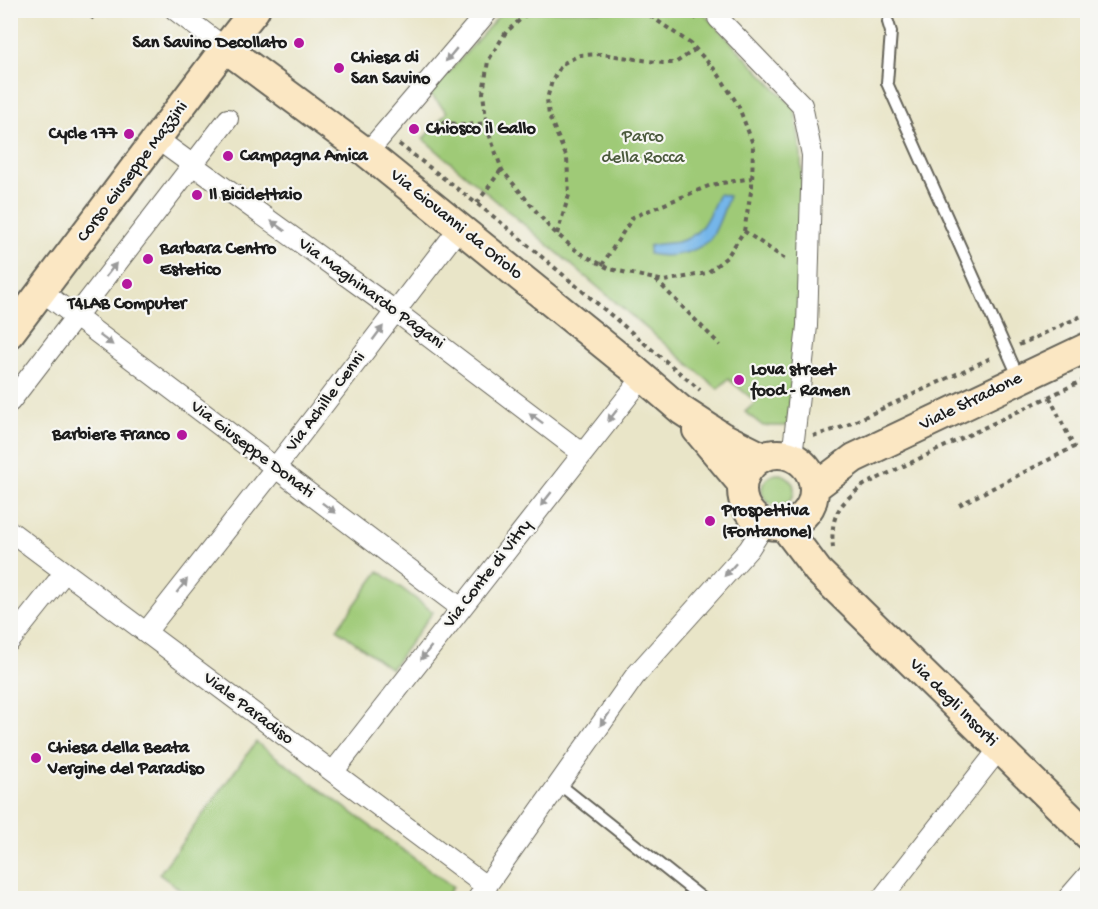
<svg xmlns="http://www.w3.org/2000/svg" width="1098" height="909" font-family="'Gochi Hand',sans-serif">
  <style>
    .green { fill: #9fca77; stroke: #5e734a; stroke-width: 1.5 }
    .water { fill: #74b6e9; stroke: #486982; stroke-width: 1.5 }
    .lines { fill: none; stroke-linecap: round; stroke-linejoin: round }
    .lane-casing { stroke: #646258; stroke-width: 14 }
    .street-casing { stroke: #646258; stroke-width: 22 }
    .secondary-casing { stroke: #646258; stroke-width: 32 }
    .path { stroke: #646258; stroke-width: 4; stroke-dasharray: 4.5 4.5; stroke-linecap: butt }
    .lane { stroke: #fff; stroke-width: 10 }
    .street { stroke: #fff; stroke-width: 20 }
    .secondary { stroke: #fbe7c3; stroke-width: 28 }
    .oneway { fill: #999 }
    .poi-dot { fill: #b5179e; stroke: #f6f6f2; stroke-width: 2 }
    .labels { text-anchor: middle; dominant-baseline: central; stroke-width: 4.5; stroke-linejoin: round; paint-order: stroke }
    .poi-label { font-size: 18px; font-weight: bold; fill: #1c1c1c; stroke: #f6f6f2; text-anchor: start }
    .park-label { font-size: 18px; fill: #4a593c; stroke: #f6f6f2 }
    .street-label { font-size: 18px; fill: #1c1c1c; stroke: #f6f6f2 }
  </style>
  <rect width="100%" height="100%" fill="#f6f6f2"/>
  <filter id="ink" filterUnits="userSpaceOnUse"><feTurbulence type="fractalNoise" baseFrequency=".0167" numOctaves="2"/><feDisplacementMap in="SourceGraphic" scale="12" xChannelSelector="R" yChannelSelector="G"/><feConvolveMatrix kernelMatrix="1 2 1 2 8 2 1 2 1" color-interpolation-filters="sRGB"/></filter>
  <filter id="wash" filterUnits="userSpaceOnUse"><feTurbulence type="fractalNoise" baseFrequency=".008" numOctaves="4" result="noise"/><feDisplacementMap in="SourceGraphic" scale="24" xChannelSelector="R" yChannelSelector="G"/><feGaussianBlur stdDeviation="1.35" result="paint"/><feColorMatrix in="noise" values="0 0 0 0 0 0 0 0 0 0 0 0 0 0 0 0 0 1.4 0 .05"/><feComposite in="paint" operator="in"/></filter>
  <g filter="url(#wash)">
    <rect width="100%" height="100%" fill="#e9e5c8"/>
    <path class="green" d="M503,11H701L795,109L801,154L803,206L801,324L787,426H763L745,412L756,402L728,379L718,389L423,139L447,112L430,94Z
      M762 490a16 16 0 1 1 32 0a16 16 0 1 1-32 0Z
      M379,571L433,612L391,669L337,629Z
      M256,742L453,887L445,898H192L159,874Z"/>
    <path class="water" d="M719,194L729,196C724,208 717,232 709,240C693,255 668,258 649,254V246C658,243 668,244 677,242C703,237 708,215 719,194Z"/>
  </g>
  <g filter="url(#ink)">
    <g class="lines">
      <g class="lane-casing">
        <path id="lane" d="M888,22L891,32L887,83L1019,378
          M559,784L702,898"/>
      </g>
      <g class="street-casing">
        <path id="street" d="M175,10L225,48
          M718,18L802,105L812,155L807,326L792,457
          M157,139L395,311L582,453
          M367,153L489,10
          M43,292L461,608
          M10,402L228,119
          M10,531L487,887
          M146,632L276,467L460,227
          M10,641L65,572
          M333,772L643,377
          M478,898L635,676L749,549L765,524
          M882,898L999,749
          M1068,898L1088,875"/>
      </g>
      <g class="secondary-casing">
        <path id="secondary" d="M225,48L367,153L629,365L681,410L721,436L763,457
          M10,333L225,48L255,10
          M697,430L742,484
          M742 490a36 36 0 1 1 72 0a36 36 0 1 1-72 0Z
          M814,488L854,458L1088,347
          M784,526L818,571L1088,835"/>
      </g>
      <path class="path" d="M534,10L529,12L506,32L488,61L483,93L487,128L502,170L550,228L578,252L610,269L664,281L707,273L727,257L744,231L752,186L753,144L738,105L717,72L691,44L642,10
        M688,10L697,19
        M91,19L98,10
        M442,122L466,125L487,123
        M399,144L498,220L700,390
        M477,203L501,170
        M744,231L788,261
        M557,234L569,195L567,158L549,116L547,99L552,81L562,64L580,55L602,54L663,63H675L696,49
        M602,265L633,217L711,185L752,178
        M656,280L720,345
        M1019,345L1088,313
        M813,436L843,427L993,357
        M959,505L1074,447L1049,396
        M833,548C830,515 839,504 864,485L1088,378"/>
      <use href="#lane" class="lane"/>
      <use href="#street" class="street"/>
      <use href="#secondary" class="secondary"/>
    </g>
    <defs><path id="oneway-solid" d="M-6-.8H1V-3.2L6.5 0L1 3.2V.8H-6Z" transform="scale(1.5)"/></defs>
    <g class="oneway">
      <use href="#oneway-solid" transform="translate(451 55) rotate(130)"/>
      <use href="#oneway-solid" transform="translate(278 226) rotate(-144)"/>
      <use href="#oneway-solid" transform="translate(111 270) rotate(-52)"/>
      <use href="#oneway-solid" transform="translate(378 333) rotate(-53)"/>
      <use href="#oneway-solid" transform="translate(106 340) rotate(37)"/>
      <use href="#oneway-solid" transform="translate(613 415) rotate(128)"/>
      <use href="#oneway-solid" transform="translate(536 418) rotate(-143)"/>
      <use href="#oneway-solid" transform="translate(546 499) rotate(128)"/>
      <use href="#oneway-solid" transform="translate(329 508) rotate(37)"/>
      <use href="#oneway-solid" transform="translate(730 570) rotate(132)"/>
      <use href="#oneway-solid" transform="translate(182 586) rotate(-52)"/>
      <use href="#oneway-solid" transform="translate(426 653) rotate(128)"/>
      <use href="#oneway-solid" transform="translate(605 719) rotate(125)"/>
    </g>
  </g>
  <g class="poi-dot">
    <circle cx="299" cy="43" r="6"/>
    <circle cx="339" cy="68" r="6"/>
    <circle cx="414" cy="129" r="6"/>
    <circle cx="129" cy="134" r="6"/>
    <circle cx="228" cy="156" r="6"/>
    <circle cx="197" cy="195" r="6"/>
    <circle cx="148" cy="259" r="6"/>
    <circle cx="127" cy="284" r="6"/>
    <circle cx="739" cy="380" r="6"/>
    <circle cx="182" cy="435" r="6"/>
    <circle cx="710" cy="521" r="6"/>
    <circle cx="36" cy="758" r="6"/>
  </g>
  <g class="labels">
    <g class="poi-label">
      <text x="287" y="43" text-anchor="end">San Savino Decollato</text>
      <text x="351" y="58">Chiesa di<tspan x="351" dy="21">San Savino</tspan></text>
      <text x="426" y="129">Chiosco il Gallo</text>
      <text x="117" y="134" text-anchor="end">Cycle 177</text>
      <text x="240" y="156">Campagna Amica</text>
      <text x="209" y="195">Il Biciclettaio</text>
      <text x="160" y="249">Barbara Centro<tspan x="160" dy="21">Estetico</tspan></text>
      <text x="127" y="304" text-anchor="middle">T4LAB Computer</text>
      <text x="751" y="370">Lova street<tspan x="751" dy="21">food - Ramen</tspan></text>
      <text x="170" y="435" text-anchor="end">Barbiere Franco</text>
      <text x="722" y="511">Prospettiva<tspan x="722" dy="21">(Fontanone)</tspan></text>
      <text x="48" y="748">Chiesa della Beata<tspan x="48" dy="21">Vergine del Paradiso</tspan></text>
    </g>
    <g class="park-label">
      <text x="643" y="137">Parco<tspan x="643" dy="21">della Rocca</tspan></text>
    </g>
    <g class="street-label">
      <text transform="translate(133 172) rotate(-53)">Corso Giuseppe Mazzini</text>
      <text transform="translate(456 225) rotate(39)">Via Giovanni da Oriolo</text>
      <text transform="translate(371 294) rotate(36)">Via Maghinardo Pagani</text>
      <text transform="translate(326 402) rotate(-53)">Via Achille Cenni</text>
      <text transform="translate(971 402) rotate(-26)">Viale Stradone</text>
      <text transform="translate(252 450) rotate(37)">Via Giuseppe Donati</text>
      <text transform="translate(488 574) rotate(-52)">Via Conte di Vitry</text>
      <text transform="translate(953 703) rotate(45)">Via degli Insorti</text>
      <text transform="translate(248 709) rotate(37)">Viale Paradiso</text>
    </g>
  </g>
  <rect width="1098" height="909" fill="none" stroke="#f6f6f2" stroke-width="36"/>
</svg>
